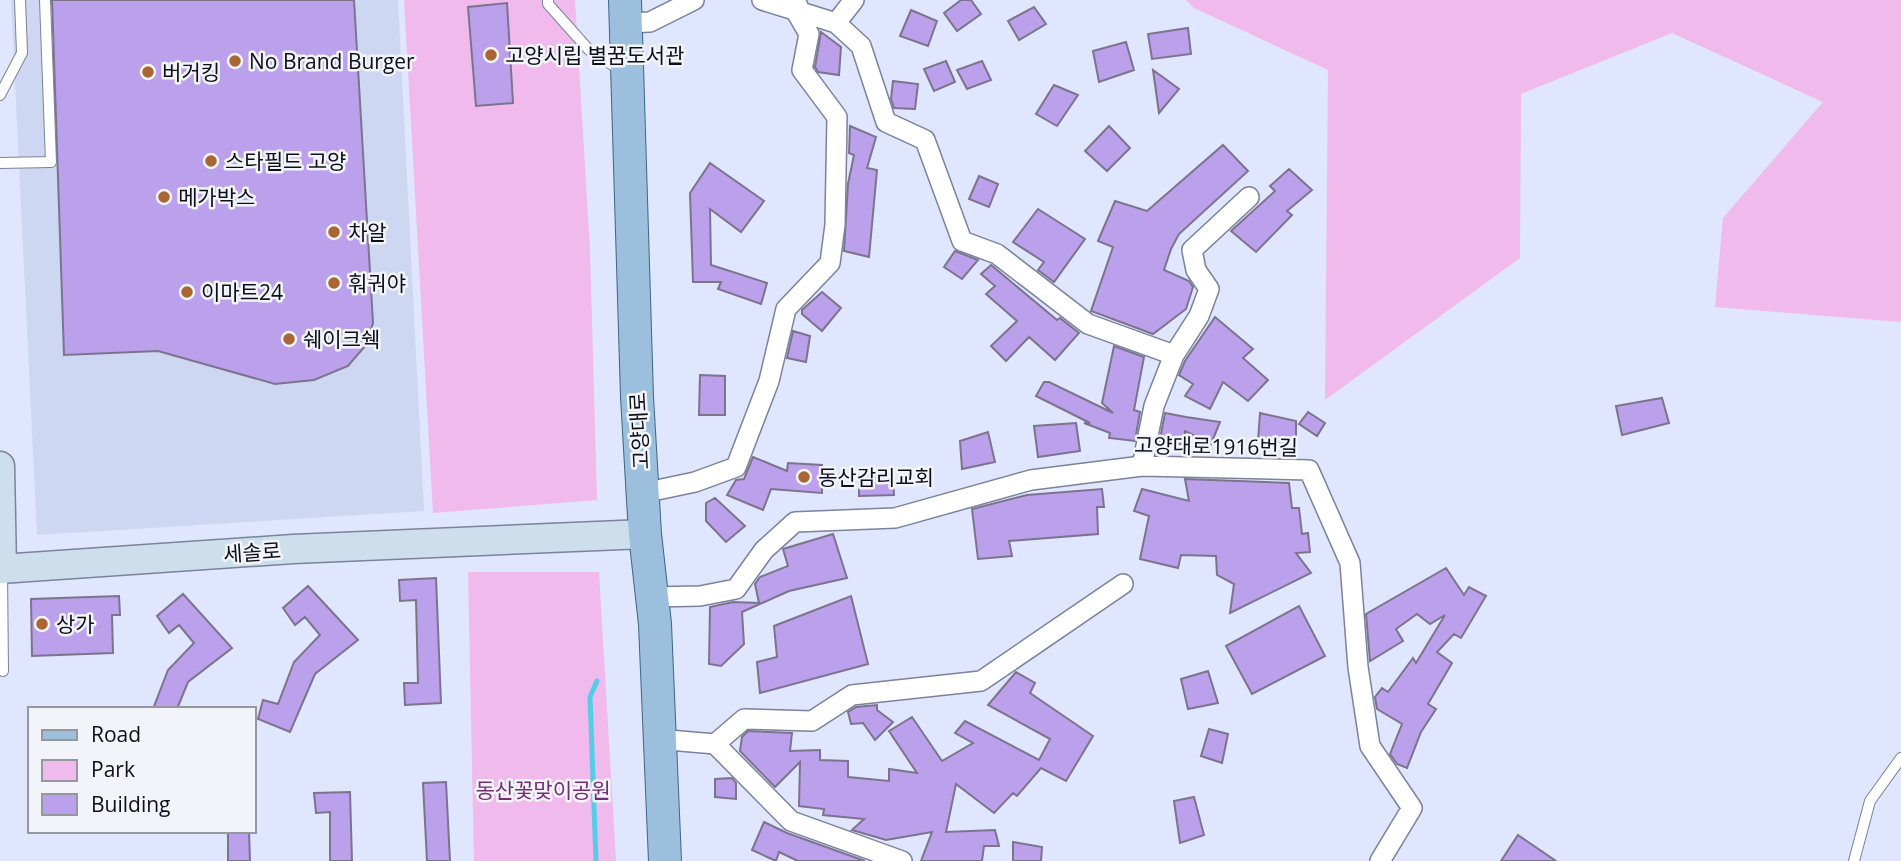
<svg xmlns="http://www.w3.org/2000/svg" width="1901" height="861" font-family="'Open Sans','Noto Sans KR',sans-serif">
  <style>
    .built { fill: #ced7f2 }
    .green { fill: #f0baec }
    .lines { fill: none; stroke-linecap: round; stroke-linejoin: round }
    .stream { stroke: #56cde7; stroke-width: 5 }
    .building { fill: #bba0ec; stroke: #7c738d; stroke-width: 2 }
    .lane-casing { stroke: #7a829c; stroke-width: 12 }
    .street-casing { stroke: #7a829c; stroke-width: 22 }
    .secondary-casing { stroke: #7a829c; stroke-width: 31 }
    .primary-casing { stroke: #3d6688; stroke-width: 34 }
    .lane { stroke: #fff; stroke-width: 10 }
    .street { stroke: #fff; stroke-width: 19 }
    .secondary { stroke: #cddfed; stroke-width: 28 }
    .primary { stroke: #9bbfdc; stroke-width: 32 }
    .poi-dot { fill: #a96634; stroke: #f2f4fa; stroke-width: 2.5 }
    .labels { text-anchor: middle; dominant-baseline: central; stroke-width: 5; stroke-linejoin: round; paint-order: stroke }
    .poi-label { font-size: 21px; fill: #0c0f18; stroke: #f2f4fa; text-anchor: start }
    .street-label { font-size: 21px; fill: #0c0f18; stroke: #f2f4fa }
    .park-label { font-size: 21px; fill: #762a74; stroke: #f2f4fa }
  </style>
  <rect width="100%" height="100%" fill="#dfe6fd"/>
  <path class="built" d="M11,0H398L424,511L37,535Z"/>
  <path class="green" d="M404,0H575L590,250L597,500L433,513Z
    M1186,0H1901V322L1715,307L1723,218L1823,102L1672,33L1521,94L1520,258L1325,400L1328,70L1194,8Z
    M468,572H599L616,861H474Z"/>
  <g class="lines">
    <path class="stream" d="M596,861L590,697L597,681"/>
  </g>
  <path class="building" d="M52,0H354L373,323L366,345L348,366L314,380L275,384L158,351L64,355Z
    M961,0H971L981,14L957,31L944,13Z
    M507,3L513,103L476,106L468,7Z
    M1034,7L1046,24L1019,40L1008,21Z
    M911,10L937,21L928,46L900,36Z
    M1188,28L1191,54L1152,59L1148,34Z
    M821,32L841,47L839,75L818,72L815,67Z
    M1126,42L1134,70L1099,82L1093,51Z
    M946,61L955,82L934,91L924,69Z
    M982,61L991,80L967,89L957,70Z
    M1153,70L1179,89L1159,113Z
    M893,81L918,84L915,109L894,108L891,99Z
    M1054,85L1078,95L1057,126L1036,114Z
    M850,126L876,137L867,168L877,170L869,257L844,251L848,184L854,155L849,153Z
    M1109,126L1130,148L1107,171L1085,151Z
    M1223,145L1248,171L1179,234L1171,249L1164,270L1189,281L1193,287L1186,309L1153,334L1091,311L1113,247L1098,241L1115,201L1147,211Z
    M710,163L764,201L741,232L710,209L711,265L767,283L761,304L718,289L721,282H693L690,193Z
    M1289,169L1312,190L1287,211L1292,215L1256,252L1231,231L1275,191L1270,186Z
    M979,176L998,184L989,207L969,199Z
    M1038,209L1085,239L1054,282L1038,270L1044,262L1013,242Z
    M955,251L978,260L962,279L944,267Z
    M991,265L1057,320L1060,318L1079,333L1055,360L1029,337L1006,361L991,346L1017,321L986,294L995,286L981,274Z
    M822,292L841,308L822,331L802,314V310Z
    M1215,317L1253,349L1243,358L1268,380L1248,401L1223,382L1210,409L1185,396L1193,384L1179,375L1185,361Z
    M793,331L810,336L806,362L787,358Z
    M1114,346L1144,357L1134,410L1140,412L1135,441L1109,438L1110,433L1084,423H1090L1036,396L1044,382H1049L1113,413L1102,403Z
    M700,375L725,376V415H699Z
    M1662,398L1669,423L1622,435L1616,406Z
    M1308,412L1325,423L1317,436L1299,424Z
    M1165,413L1186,417L1220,422L1211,444L1185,431L1184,444H1159Z
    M1260,413L1296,421V442L1258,441Z
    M1076,423L1080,451L1038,457L1034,426Z
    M988,432L995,462L962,469L960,441Z
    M753,457L787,471L788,463L822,465V493L771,489L763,510L727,495L736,480L744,479Z
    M859,475H893L894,495L859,496Z
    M1185,479L1289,483L1292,508H1299L1302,534L1308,533L1310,552L1296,553L1311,573L1230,613L1234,584L1217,575L1216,556L1181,555L1178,568L1140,559L1149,516L1134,511L1142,489L1189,501Z
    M1102,489L1104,507H1097L1098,534L1009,541L1012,556L978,559L972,509L1027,495Z
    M715,498L745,526L726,542L706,521V503Z
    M833,534L847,578L789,591L742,612L744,644L721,666L709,664L710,607L733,602L759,603L755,584L760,577L788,566L783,549Z
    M1446,568L1464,595L1469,587L1486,596L1461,638L1454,634L1437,652L1452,663L1428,704L1436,709L1421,732L1407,768L1397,764L1390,754L1402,724L1377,709L1375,697L1382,688L1388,692L1413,658L1416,663L1445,615L1430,624L1417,614L1396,629L1403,641L1370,661L1366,614Z
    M436,578L441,703L405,705L404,683H418L416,600L400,601L399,580Z
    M308,586L358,640L315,674L290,732L258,719L263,700L278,704L294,662L320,635L305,617L295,625L283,608Z
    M183,594L232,648L188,682L177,709H153L168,670L194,643L179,625L169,633L157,616Z
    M119,596L120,615H112L113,653L32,656L31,599Z
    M851,596L868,664L760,693L757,662L777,657L774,626Z
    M1299,606L1325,656L1252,694L1226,646Z
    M1208,671L1218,703L1188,709L1181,679Z
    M1016,672L1035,683L1030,693L1093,736L1066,781L1041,768L1017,796L1013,793L994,813L956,784L946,832L995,830L999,846H984L982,861H921L932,832L886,840L852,830L864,819L823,815L824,809L799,806L800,762L775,787L740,751L742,737L748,731L792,733L790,751L820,750V760L848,761V777L889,781V769L917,773L889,731L912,717L942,761L973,743L955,733L965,721L1039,760L1050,739L988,705Z
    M877,705V710L893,722L875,740L863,723L851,724L848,712L856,707Z
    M1209,729L1228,734L1222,763L1201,756Z
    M732,778L736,783V799L715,797V779Z
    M446,782L450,861H427L423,783Z
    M350,792L352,861H330V812L316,813L314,793Z
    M1194,797L1204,835L1180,843L1174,801Z
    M764,822L787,833L865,861H798L779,852L776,861L752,850Z
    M228,831H249L250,861H228Z
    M1518,835L1556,861H1501Z
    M1013,842L1042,847L1041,861H1013Z"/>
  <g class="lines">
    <g class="lane-casing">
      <path id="lane" d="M548,0V4L589,50L622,71
        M0,95L22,53L20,0
        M0,163L51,162L45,0
        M2,570L3,671
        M1854,861L1870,801L1901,758"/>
    </g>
    <g class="street-casing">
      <path id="street" d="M762,0L836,23L861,46L886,122L925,140L962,241L997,254L1088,324L1174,355L1154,406L1142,466
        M626,23L650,22L694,0
        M836,23L854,0
        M1174,355L1199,316L1209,289L1196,270L1192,250L1249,197
        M643,493L695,482L736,467L769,381L786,309L830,263L835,225L837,117L802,70L809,34L795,10L798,6
        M652,597L700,596L736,589L764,550L795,522L895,518L1031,480L1142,466L1309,470L1350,563L1358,667L1370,746L1412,808L1380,861
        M657,739L715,744L791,821L902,861
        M715,744L744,719L812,721L852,695L981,681L1123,584"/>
    </g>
    <g class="secondary-casing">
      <path id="secondary" d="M0,466L2,569
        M0,569L293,549L645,534"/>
    </g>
    <g class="primary-casing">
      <path id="primary" d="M625,0L637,397L645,534L655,624L665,861"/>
    </g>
    <use href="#lane" class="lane"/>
    <use href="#street" class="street"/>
    <use href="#secondary" class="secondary"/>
    <use href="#primary" class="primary"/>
  </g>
  <g class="poi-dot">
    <circle cx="491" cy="55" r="7"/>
    <circle cx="235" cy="61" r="7"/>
    <circle cx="148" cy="72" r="7"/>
    <circle cx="211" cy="161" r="7"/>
    <circle cx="164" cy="197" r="7"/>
    <circle cx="334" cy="232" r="7"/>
    <circle cx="334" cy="283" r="7"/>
    <circle cx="187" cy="292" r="7"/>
    <circle cx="289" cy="339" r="7"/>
    <circle cx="804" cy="477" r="7"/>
    <circle cx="42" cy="624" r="7"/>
  </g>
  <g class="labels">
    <g class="poi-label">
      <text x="505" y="55">고양시립 별꿈도서관</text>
      <text x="249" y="61">No Brand Burger</text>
      <text x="162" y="72">버거킹</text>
      <text x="225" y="161">스타필드 고양</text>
      <text x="178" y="197">메가박스</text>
      <text x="348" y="232">차알</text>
      <text x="348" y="283">훠궈야</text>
      <text x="201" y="292">이마트24</text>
      <text x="303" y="339">쉐이크쉑</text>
      <text x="818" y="477">동산감리교회</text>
      <text x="56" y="624">상가</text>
    </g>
    <g class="street-label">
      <text transform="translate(639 431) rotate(-93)">고양대로</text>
      <text transform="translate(1216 446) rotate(1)">고양대로1916번길</text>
      <text transform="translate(252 552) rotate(-4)">세솔로</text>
    </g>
    <g class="park-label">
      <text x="543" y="790">동산꽃맞이공원</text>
    </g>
  </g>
  <rect x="28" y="707" width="228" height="126" fill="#f2f4fa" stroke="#9698a0" stroke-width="2"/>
  <rect x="42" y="730" width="35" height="10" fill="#9bbfdc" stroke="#9698a0" stroke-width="2"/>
  <text x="91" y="742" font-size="21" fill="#0c0f18">Road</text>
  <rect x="42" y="760" width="35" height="21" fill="#f0baec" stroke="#9698a0" stroke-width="2"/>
  <text x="91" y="777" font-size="21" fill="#0c0f18">Park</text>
  <rect x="42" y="794" width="35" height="21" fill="#bba0ec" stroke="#9698a0" stroke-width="2"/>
  <text x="91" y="812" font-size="21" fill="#0c0f18">Building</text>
</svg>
